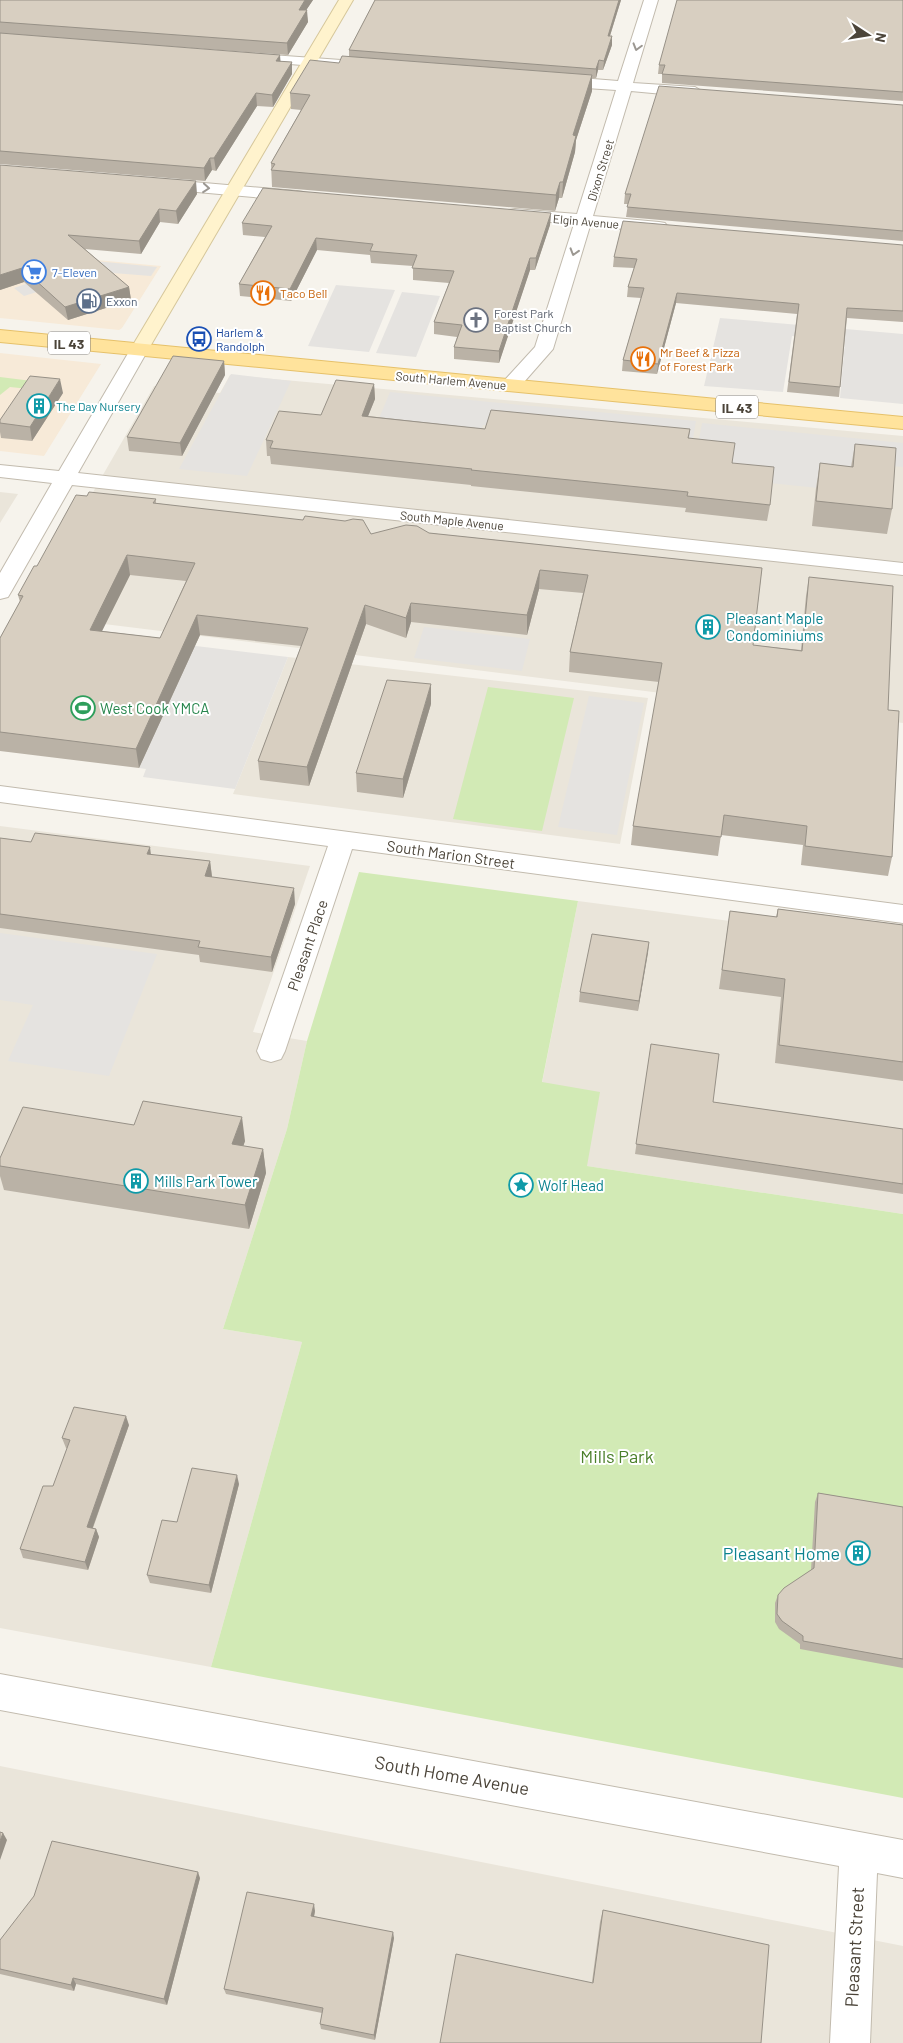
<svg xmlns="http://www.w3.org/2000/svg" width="903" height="2043" font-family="Barlow,sans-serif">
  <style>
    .residential { fill: #eae5da }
    .commercial { fill: #f7ead8 }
    .green { fill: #d2eab5 }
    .parking { fill: #e5e3e0 }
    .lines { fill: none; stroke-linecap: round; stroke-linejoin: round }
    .street-casing { stroke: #c2bbae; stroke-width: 2 }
    .secondary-casing { stroke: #d6c79b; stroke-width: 2 }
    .primary-casing { stroke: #e6c16a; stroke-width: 2 }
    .street { fill: #fff; fill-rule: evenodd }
    .secondary { fill: #fff3cd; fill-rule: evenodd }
    .primary { fill: #ffe39c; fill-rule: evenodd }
    .wall { fill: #bab2a6; fill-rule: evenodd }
    .shaded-wall { fill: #979187 }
    .building { fill: #d8cfc1; stroke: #979187; fill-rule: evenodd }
    .oneway { stroke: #9c9892 }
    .labels { text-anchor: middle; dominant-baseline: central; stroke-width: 4; stroke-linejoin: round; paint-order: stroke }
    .far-street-label { font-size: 12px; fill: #4b4439; stroke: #fff }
    .far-shop-label { font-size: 12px; fill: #366cbe; stroke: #fff; text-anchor: start }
    .far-food-label { font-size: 12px; fill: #c56008; stroke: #fff; text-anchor: start }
    .far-service-label { font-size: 12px; fill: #4e5e75; stroke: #fff; text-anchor: start }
    .far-worship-label { font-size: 12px; fill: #5b616d; stroke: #fff; text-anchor: start }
    .far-transit-label { font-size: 12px; fill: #164399; stroke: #fff; text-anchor: start }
    .far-culture-label { font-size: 12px; fill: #0d838f; stroke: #fff; text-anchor: start }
    .shield { fill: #fff; stroke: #817c74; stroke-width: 1 }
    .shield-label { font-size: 14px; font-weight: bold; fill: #4b4439 }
    .culture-label { font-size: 15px; fill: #0d838f; stroke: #fff; text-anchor: start }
    .leisure-label { font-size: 15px; fill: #27864d; stroke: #fff; text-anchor: start }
    .street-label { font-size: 15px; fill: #4b4439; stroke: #fff }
    .near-park-label { font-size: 18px; fill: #4a7f2a; stroke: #fff }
    .near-culture-label { font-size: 18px; fill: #0d838f; stroke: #fff; text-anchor: end }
    .near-street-label { font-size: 18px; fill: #4b4439; stroke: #fff }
  </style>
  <rect width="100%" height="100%" fill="#f6f3ec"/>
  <path class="residential" d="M230,375L903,436V723L23,614L154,386L220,393Z
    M0,492L18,494L0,523Z
    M288,657L648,698L620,844L233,794Z
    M0,826L310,866L253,1032L307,1041L287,1129L223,1329L302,1342L211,1667L0,1628Z
    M578,901L768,926L903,1012V1214L587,1166L542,1083Z
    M0,1766L903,1946V2043H0Z"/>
  <path class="commercial" d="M0,251L161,266L122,328L119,330L0,318Z
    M0,353L101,364L44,456L0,451Z"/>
  <path class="green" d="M0,377L40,382L29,389L10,387L0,395Z
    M488,687L574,698L542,831L453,819Z
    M359,872L578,901L542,1082L600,1092L587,1166L903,1214V1798L211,1667L302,1342L223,1329L287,1129L307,1041Z"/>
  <path class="parking" d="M95,261L157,267L151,276L100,272L24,296L14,288Z
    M336,285L395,290L369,352L308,346Z
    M402,292L440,296L416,357L376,353Z
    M720,318L903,334V404L840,398L845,341L792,336L783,392L704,386Z
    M231,374L291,381L247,476L179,469Z
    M390,392L490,402L696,421L692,444L688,445L483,425L476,444L378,421Z
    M702,423L903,443V467L891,466L848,491L730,479L696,455Z
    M424,627L530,639L522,671L414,658Z
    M55,629L288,657L235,789L143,777L146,769L139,768L188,660Z
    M589,696L644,703L617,835L558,827Z
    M0,933L157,954L109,1076L8,1061L33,1005L0,1000Z"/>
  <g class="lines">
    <g class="street-casing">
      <path id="street" d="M644,0H658L633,83L695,87L703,92L695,97L631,91L593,216L659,222L665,223L668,227L665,231L659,232L590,226L553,349L517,390H503L500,386L503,382L535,347L574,224L515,219L509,218L507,214L509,210L515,209L577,214L616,90L556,86L548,81L556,76L618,81Z
        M244,53L341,60L348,64L341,68L239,60L237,57L239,54Z
        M158,179L297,191L303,192L305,196L303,200L297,201L152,188L150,184L152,180Z
        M139,344L146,346L148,350L78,473L903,563V575L72,485L11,592L8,597L0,599V573L52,483L0,477V465L59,471L130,350L132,346Z
        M0,786L903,905V923L352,849L285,1051L281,1059L271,1062L261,1059L257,1051L328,846L0,802Z
        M0,1674L903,1840V1878L877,1873L870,2043H830L839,1866L0,1710Z"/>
    </g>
    <g class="secondary-casing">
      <path id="secondary" d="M339,0H353L148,350L146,354H132L130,350Z"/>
    </g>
    <g class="primary-casing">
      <path id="primary" d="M0,330L903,417V429L0,342Z"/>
    </g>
    <use href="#street" class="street"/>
    <use href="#secondary" class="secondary"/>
    <use href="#primary" class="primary"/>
  </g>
  <path class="wall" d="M0,0H313L306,10L308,22L288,55L164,46L281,61L292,74L273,107L257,106L216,171L212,170L205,181L0,164Z
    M375,0H621L610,36L612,45L603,70H598L596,78H592V91L576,140L575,152L562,198H559L555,211L272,187L271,163L301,110L291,109L290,93L349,57V50Z
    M903,0V101L662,83V74H658L659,65Z
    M903,105V241L626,217L628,204H624L625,194Z
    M0,165L197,194L178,224L160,222L141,254L85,249L129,287L131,300L68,320L24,282L0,290Z
    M551,213L550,225L535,270H530L499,363L454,359V347L457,337L434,334V322L449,283L413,280V266L371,263L370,255L317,250L291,301L240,296L239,284L265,237L243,235L242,223Z
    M903,245V322L847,318L840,387L839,397L787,392L797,314L676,303L657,374L622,371L623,360L641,298L627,297L628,287L634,268L613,267L614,257Z
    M224,361L225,375L182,456L129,451L127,437Z
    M374,384L375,399L368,416L485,429H690L689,438L733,463L770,505L767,521L685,512L686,508L471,486V485L271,464L270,456H267L266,440L321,415Z
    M63,393L32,441L1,438L0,432V420Z
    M855,444L892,509L887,534L812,526L816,488L820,463L851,467Z
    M87,496L156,499V503L371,534L429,533L762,568L753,645L801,650L806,596L809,577L888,710L892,857L888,876L801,865L803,845L721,835L718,856L631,845L633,826L659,682L569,672L570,652L583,593L539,589L527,635L411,622L406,638L366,624L309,786L260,780L258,761L301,646L200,635L139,768L0,751V638L20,602L18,595L37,566ZM130,575L186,581L160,638L102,631Z
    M431,704L403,798L357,792L356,773Z
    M0,838L31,842L210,861L212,877L295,904L272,972L200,962L199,955L0,928Z
    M778,909L903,925V1081L775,1063L781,997L719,989L730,911L776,917Z
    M649,942L638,1011L579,1002L580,992Z
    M651,1044L713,1102L903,1129V1194L635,1154Z
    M134,1125L245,1141L243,1146L263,1149L266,1173L249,1229L4,1190L0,1176V1158Z
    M129,1425L93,1528L96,1529L99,1537L88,1570L23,1558L20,1549L53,1486L67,1448H66L62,1438Z
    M239,1484L211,1593L150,1583L147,1575L177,1522Z
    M818,1493L903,1507V1668L800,1649V1644L779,1629L775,1622V1603L778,1595L811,1570L815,1502Z
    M200,1878L167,2005L76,1984L74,1991L0,1974V1940Z
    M603,1910L761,2043L592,1982L600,1922Z
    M315,1911L314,1916L394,1938L375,2040L321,2029L320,2024L322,2013L226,1994L224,1989Z"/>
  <path class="shaded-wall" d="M305,0H313L299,21V10Z
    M619,0H621L607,45L608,36Z
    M307,10L308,22L288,55L287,43Z
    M612,36V45L603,70L604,61Z
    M280,55L281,67L276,61Z
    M599,60L598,70L596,78V69Z
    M292,62V74L273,107L272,95Z
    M592,75V91L576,140L575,152L562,198L563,182L573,135Z
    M256,93L257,106L216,171L214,158Z
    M210,158L212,170L205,181L204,168Z
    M196,181L197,194L178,224L176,211Z
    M560,182L559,198L555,211L556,195Z
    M159,209L160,222L141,254L139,241Z
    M551,213L550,225L535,270L536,258Z
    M316,238L317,250L291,301L290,289Z
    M530,258V270L499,363V351Z
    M22,268L24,282L0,290V275Z
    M129,287L131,300L68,320L65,307Z
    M677,293L676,303L657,374L658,364Z
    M224,361L225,375L182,456L180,443Z
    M60,379L63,393L32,441L30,427Z
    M374,384L375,399L362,431V416Z
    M127,555L130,575L93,649L90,630Z
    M540,570L539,589L527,635V615Z
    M411,603V622L406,638V618Z
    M365,605L366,624L309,786L307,767Z
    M197,615L200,635L139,768L136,749Z
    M431,684V704L403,798V779Z
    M150,847L152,863L147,854Z
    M210,861L212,877L207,892L205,876Z
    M294,888L295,904L272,972L271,957Z
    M649,942L648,953L638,1011L639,1001Z
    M242,1117L245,1141L236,1168L232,1144Z
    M263,1149L266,1173L249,1229L245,1205Z
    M126,1416L129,1425L90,1535L87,1527Z
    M237,1475L239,1484L211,1593L209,1585Z
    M96,1529L99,1537L88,1570L85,1562Z
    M3,1833L7,1840L0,1860V1841Z
    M198,1872L200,1878L167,2005L164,1999Z
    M314,1904L315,1911L313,1922L311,1916Z
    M393,1932L394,1938L375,2040L374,2035Z
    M73,1978L76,1984L74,1991L71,1985Z"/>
  <path class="building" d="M0,0H305L299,10H307L287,43L0,22Z
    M375,0H619L608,36H612L604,61L599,60L596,69L349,50Z
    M677,0H903V92L662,74L665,65H659Z
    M0,33L280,55L276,61L292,62L272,95L256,93L214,158H210L204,168L0,151Z
    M342,56L592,75L573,135L576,136L563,182H560L556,195L271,170L275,164L271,163L310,95L290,93L310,60L339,63Z
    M659,86L903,105V231L627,207L631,194H625Z
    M0,165L196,181L176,211L159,209L139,241L68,235L129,287L65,307L22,268L0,275Z
    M263,188L551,213L536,258H530L499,351L454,347L462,325L434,322L454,271L412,268L417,255L370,251L373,244L316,238L290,289L239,284L272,226L242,223Z
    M623,221L903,245V311L847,308L840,387L789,382L799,304L677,293L658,364L623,360L644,288L628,287L637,259L614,257Z
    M173,356L224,361L180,443L127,437Z
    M30,376L60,379L30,427L0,423V420Z
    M336,380L374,384L362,416L485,429L491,410L690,429L688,438L735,443L732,463L774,467L770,505L687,496L688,492L471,470L472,469L270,448L273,441L266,440L279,411L321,415Z
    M855,444L896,448L892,509L816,501L820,463L853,467Z
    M89,492L156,499L153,503L303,520L305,516L345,521L353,519L363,520L371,534L406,525L417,526L429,533L762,568L753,645L802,651L809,577L893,586L888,710L899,711L892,857L805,846L807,826L724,815L721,837L633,826L662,663L570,652L588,575L540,570L527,615L411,603L406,618L365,605L307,767L258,761L308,628L197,615L136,749L0,732V638L23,596L18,595L34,566H37L76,495L87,496ZM127,555L195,563L160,638L90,630Z
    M387,680L431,684L403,779L356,773Z
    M35,833L150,847L147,854L210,861L205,876L294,888L271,957L198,947L200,941L0,914V838L31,842Z
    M778,909L903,925V1062L779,1045L785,979L722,970L730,911L777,917Z
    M592,934L649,942L639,1001L580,992Z
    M651,1044L719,1054L713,1102L903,1129V1184L636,1144Z
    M143,1101L242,1117L232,1144L263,1149L245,1205L0,1166V1158L23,1107L134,1125Z
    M74,1407L126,1416L87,1527L96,1529L85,1562L20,1549L43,1486H53L70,1440L62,1438Z
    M192,1468L237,1475L209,1585L147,1575L162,1520L177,1522Z
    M818,1493L903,1507V1659L803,1641V1636L782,1621L777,1614L778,1595L784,1588L814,1568Z
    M0,1832L3,1833L0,1841Z
    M52,1841L198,1872L164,1999L73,1978L71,1985L0,1969V1940L34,1896Z
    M247,1892L314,1904L311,1916L393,1932L374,2035L320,2024L323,2008L224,1989Z
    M603,1910L769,1945L761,2043H440L456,1954L593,1983Z"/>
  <defs><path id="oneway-chevron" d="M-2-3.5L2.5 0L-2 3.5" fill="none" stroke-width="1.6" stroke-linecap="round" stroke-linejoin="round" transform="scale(1.25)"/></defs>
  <g class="oneway">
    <use href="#oneway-chevron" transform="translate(637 47) rotate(106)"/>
    <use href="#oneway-chevron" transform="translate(206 188) rotate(5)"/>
    <use href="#oneway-chevron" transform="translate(574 252) rotate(107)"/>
  </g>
  <defs>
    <g id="supermarket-ring" transform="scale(1.25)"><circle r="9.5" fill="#fff" stroke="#3f7fe0" stroke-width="1.5"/><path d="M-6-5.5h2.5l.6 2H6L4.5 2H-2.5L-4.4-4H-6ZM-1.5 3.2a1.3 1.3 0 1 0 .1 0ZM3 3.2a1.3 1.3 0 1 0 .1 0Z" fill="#3f7fe0"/></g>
    <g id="restaurant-ring" transform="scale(1.25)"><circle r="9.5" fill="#fff" stroke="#e8710a" stroke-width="1.5"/><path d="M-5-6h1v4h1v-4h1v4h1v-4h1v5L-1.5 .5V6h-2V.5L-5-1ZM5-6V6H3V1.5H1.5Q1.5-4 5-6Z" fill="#e8710a"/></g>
    <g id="fuel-ring" transform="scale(1.25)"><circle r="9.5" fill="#fff" stroke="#5c6f8a" stroke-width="1.5"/><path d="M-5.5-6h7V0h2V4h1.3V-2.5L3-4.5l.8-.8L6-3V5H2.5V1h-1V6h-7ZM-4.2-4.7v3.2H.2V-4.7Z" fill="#5c6f8a"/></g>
    <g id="church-ring" transform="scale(1.25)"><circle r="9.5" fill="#fff" stroke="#6b7280" stroke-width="1.5"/><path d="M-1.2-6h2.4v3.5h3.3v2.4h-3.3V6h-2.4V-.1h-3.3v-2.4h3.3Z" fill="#6b7280"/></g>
    <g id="bus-ring" transform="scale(1.25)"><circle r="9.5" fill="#fff" stroke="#1a4fb4" stroke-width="1.5"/><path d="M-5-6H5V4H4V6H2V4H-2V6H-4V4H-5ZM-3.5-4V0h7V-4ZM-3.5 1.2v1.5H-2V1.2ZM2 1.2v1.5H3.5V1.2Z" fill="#1a4fb4"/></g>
    <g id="building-ring" transform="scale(1.25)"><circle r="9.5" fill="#fff" stroke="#0f9aa8" stroke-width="1.5"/><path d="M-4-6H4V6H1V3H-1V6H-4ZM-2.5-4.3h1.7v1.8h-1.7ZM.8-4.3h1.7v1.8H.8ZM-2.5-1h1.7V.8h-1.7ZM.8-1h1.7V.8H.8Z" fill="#0f9aa8"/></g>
    <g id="stadium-ring" transform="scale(1.25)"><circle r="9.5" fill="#fff" stroke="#2e9e5b" stroke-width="1.5"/><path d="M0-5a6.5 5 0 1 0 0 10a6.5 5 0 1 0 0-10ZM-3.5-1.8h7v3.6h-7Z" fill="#2e9e5b"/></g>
    <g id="sight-ring" transform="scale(1.25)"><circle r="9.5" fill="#fff" stroke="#0f9aa8" stroke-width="1.5"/><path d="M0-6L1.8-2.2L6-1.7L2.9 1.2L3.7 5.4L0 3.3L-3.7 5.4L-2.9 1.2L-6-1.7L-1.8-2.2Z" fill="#0f9aa8"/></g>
  </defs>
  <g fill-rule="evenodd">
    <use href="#supermarket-ring" x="34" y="272"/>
    <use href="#restaurant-ring" x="263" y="293"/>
    <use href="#fuel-ring" x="89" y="301"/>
    <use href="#church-ring" x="476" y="320"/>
    <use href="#bus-ring" x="199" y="339"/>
    <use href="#restaurant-ring" x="643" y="359"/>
    <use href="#building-ring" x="39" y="406"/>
    <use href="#building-ring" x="708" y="627"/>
    <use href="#stadium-ring" x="83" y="708"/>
    <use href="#building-ring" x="136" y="1181"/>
    <use href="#sight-ring" x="521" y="1185"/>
    <use href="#building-ring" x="858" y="1553"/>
  </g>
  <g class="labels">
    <g class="far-street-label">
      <text transform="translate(600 170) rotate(-73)">Dixon Street</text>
      <text transform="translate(586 221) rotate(5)">Elgin Avenue</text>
      <text transform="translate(451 380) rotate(5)">South Harlem Avenue</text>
      <text transform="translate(452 520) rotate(6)">South Maple Avenue</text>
    </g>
    <g class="far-shop-label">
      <text x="52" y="272">7-Eleven</text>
    </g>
    <g class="far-food-label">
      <text x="280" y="293">Taco Bell</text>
      <text x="660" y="352">Mr Beef &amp; Pizza<tspan x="660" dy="14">of Forest Park</tspan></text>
    </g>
    <g class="far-service-label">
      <text x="106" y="301">Exxon</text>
    </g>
    <g class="far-worship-label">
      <text x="494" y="313">Forest Park<tspan x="494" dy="14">Baptist Church</tspan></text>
    </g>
    <g class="far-transit-label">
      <text x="216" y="332">Harlem &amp;<tspan x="216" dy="14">Randolph</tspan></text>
    </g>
    <g class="far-culture-label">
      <text x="56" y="406">The Day Nursery</text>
    </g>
    <g class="shield">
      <rect x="48" y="331.5" width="42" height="23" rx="4"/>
      <rect x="716" y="395.5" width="42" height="23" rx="4"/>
    </g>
    <g class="shield-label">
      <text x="69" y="343">IL 43</text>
      <text x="737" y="407">IL 43</text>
    </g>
    <g class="culture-label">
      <text x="726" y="618">Pleasant Maple<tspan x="726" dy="17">Condominiums</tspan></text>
      <text x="154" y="1181">Mills Park Tower</text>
      <text x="538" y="1185">Wolf Head</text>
    </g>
    <g class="leisure-label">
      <text x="100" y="708">West Cook YMCA</text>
    </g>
    <g class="street-label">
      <text transform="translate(451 854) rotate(8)">South Marion Street</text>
      <text transform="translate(307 945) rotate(-71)">Pleasant Place</text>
    </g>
    <g class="near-park-label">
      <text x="617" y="1456">Mills Park</text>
    </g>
    <g class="near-culture-label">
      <text x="840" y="1553">Pleasant Home</text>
    </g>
    <g class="near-street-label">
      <text transform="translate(452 1775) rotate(10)">South Home Avenue</text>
      <text transform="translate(854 1947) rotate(-87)">Pleasant Street</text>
    </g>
  </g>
  <g transform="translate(868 35) rotate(102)" stroke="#ffffff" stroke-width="4" paint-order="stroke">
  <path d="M0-4L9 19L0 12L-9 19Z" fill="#4b4439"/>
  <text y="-8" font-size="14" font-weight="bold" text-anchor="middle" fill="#4b4439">N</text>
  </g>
</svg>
